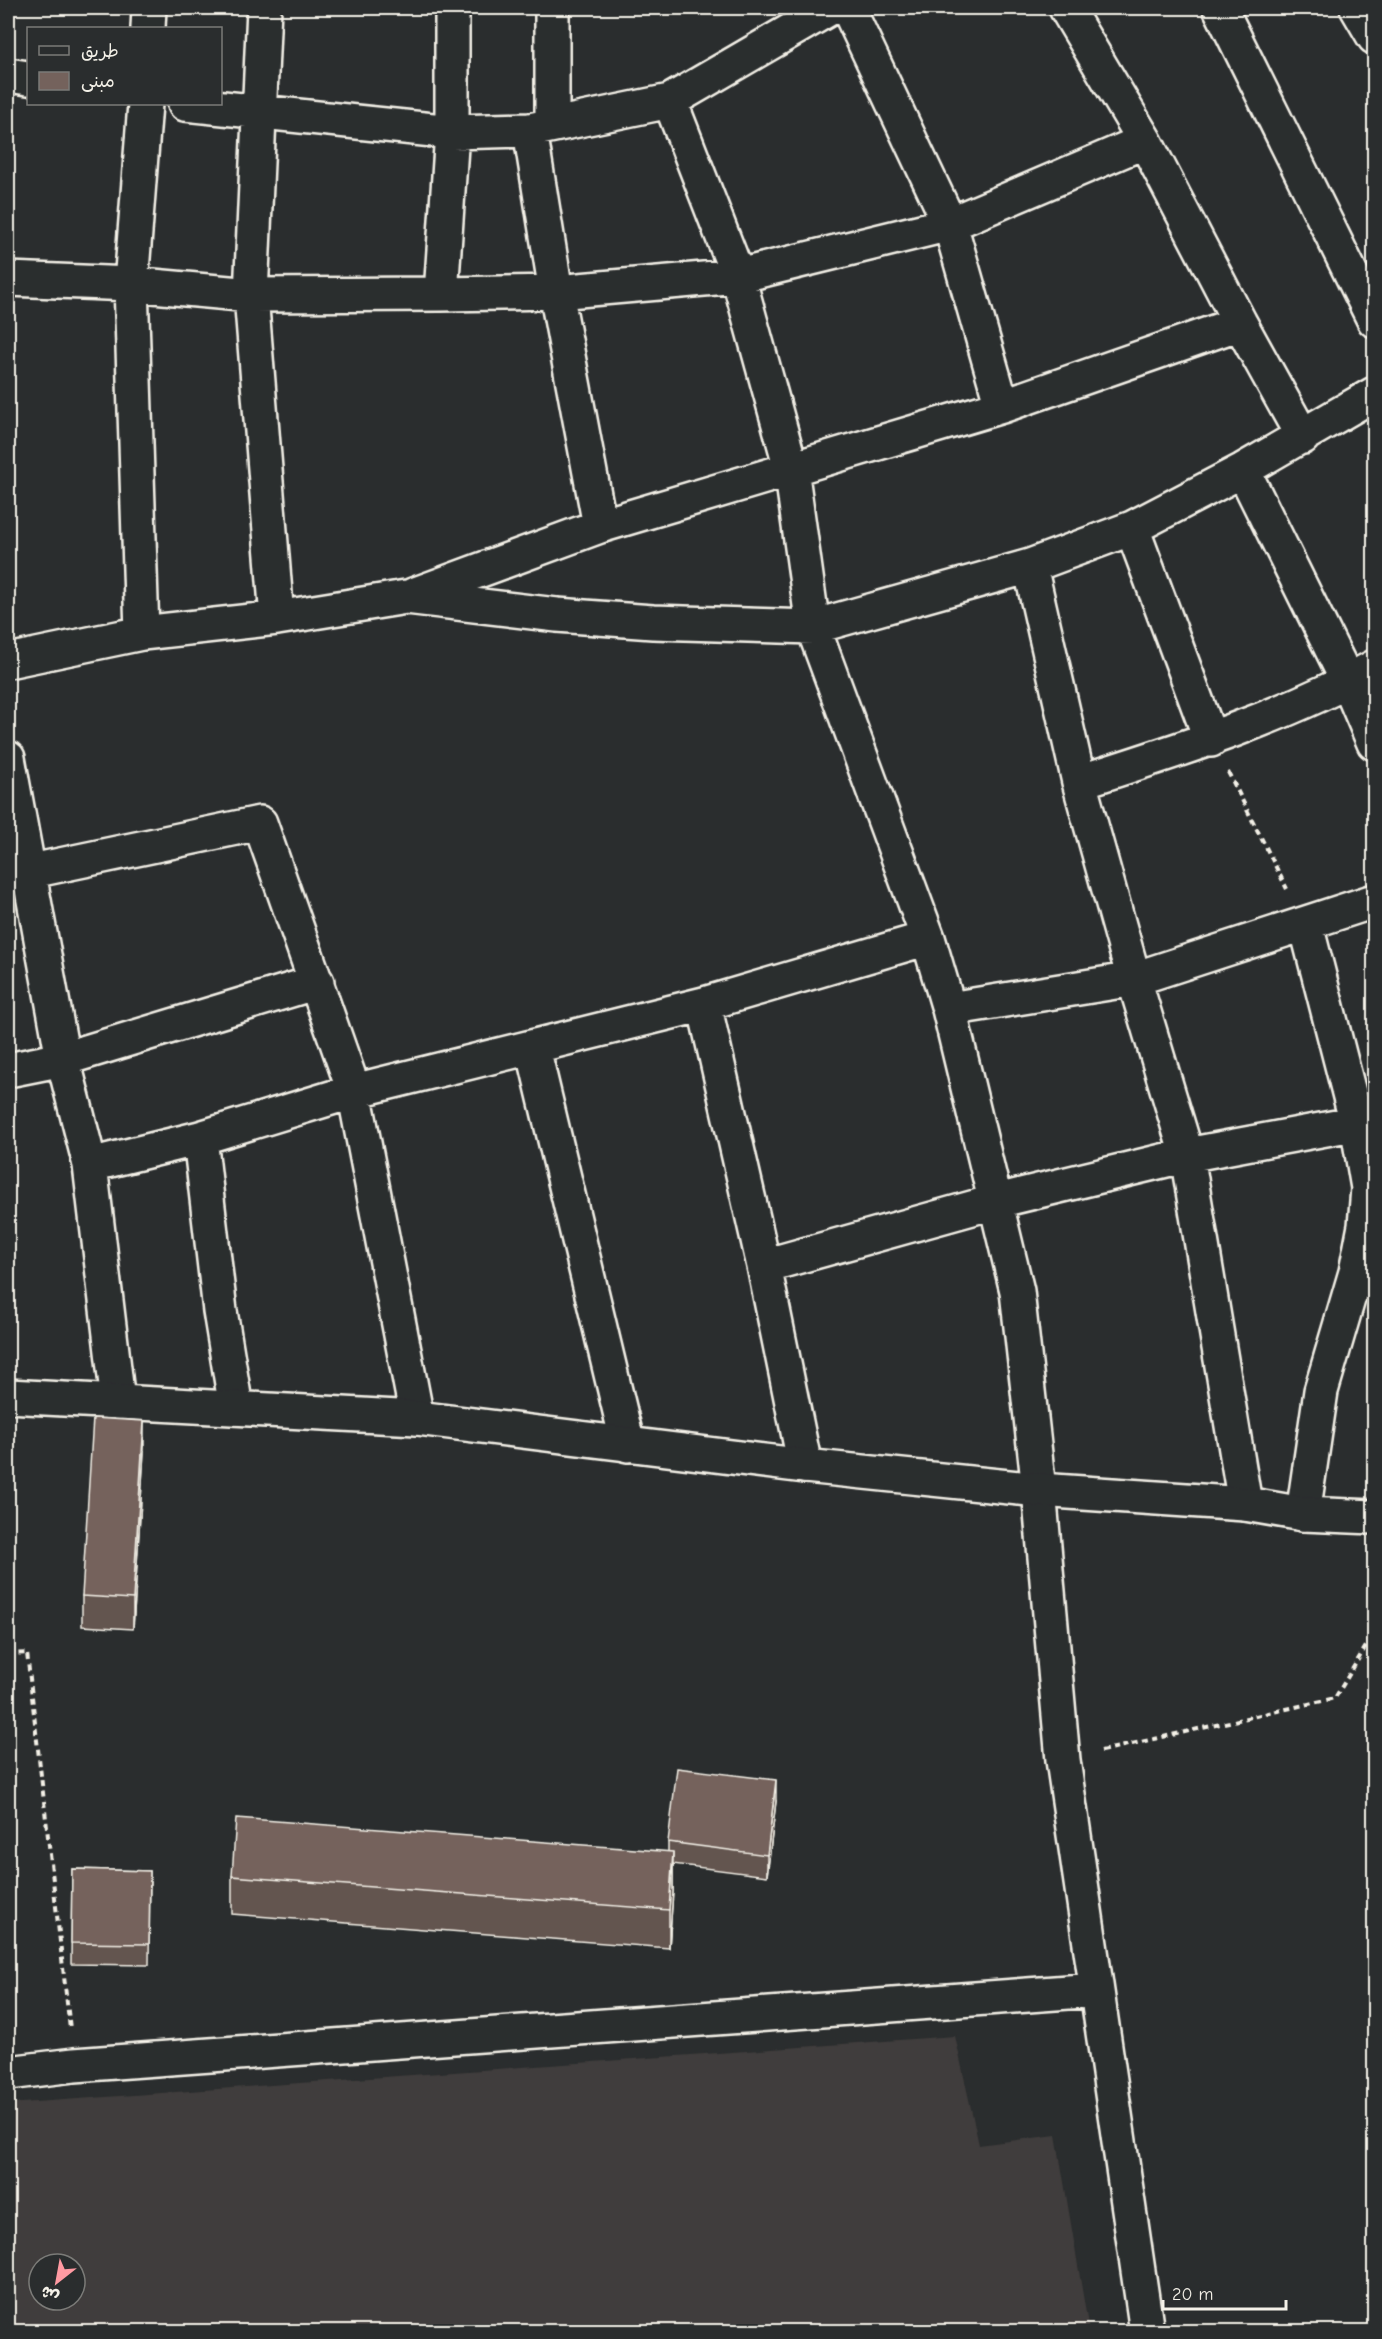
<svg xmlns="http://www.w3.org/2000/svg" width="1382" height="2339" font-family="'Comic Neue','Playpen Sans Arabic',sans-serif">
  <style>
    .built { fill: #403d3c; fill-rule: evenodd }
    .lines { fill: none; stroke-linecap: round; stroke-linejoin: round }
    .minor-casing { stroke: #f4f1e8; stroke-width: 38 }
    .tertiary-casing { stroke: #f4f1e8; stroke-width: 38 }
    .path { stroke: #f4f1e8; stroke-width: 4; stroke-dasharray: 6 4.5; stroke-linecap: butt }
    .minor { stroke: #2a2d2e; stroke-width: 33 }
    .tertiary { stroke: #2a2d2e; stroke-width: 33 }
    .wall { fill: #64544f; stroke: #f4f1e8; stroke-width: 1.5 }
    .shaded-wall { fill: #514540; stroke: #f4f1e8; stroke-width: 1.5 }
    .building { fill: #74625c; stroke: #f4f1e8; stroke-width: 1.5 }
  </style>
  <rect width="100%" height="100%" fill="#2a2d2e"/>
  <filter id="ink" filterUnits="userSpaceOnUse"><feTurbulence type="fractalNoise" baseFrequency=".0167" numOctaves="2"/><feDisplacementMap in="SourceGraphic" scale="12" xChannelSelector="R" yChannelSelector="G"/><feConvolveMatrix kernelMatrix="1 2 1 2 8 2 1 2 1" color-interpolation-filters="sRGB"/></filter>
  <g filter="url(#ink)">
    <path class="built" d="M955,2036L979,2145L1056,2135L1089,2331H8V2104ZM39,2264H75V2300H39Z"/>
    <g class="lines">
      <g class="minor-casing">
        <path id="minor" d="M264,8L251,295L277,618
          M848,8L950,224L1002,406
          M1066,8L1145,141L1240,323L1303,437
          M1220,8L1374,320
          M1357,8L1374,37
          M148,28L149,8
          M8,75L28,78
          M670,101L738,276L791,468L813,627L928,938L949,1009L1017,1291L1039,1490L1063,1760L1147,2332
          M185,104L452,132L530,130L670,101L830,8
          M552,125V8
          M530,130L556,292L600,526L1002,406L1240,323
          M8,279L131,284L251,295L441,294L556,292L738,276L950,224L1145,141
          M441,294L452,132V8
          M1243,470L1348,682L1374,743
          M1132,528L1211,740
          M1030,566L1079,782L1134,979L1187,1155L1245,1504
          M413,595L600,526
          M142,633L131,284L145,104
          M8,661L142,633L277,618L406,597L557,615L653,622L813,627L1030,566L1132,528L1243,470L1374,394
          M8,758L63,1059L90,1165L118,1402
          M1079,782C1179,750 1282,718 1374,667
          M8,876L260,823L354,1091L417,1418
          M704,1004L764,1266L805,1466
          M949,1009L1134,979L1374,901
          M533,1048L628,1445
          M8,1070L63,1059L317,982
          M200,1138L220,1311L236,1408
          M90,1165L200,1138L354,1091L704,1004L928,938
          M764,1266L997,1201L1187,1155L1374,1120
          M1303,1514L1321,1391L1356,1272L1365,1226L1368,1188L1357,1124L1306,925
          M8,2073L74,2065L1096,1990"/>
      </g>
      <g class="tertiary-casing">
        <path id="tertiary" d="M8,1396L417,1418L805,1466L1039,1490L1245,1504L1303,1514L1374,1517"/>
      </g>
      <path class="path" d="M1228,772L1287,889
        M8,1654L27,1653L70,2029
        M1101,1751L1335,1698L1371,1638L1372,1554"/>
      <use href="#minor" class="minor"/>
      <use href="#tertiary" class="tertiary"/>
    </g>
    <path class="wall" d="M144,1451L133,1629L82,1626V1596Z
      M776,1801L767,1876L673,1864V1891L669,1948L232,1914V1876L668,1852V1842Z
      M72,1869L150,1871L149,1965L71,1964Z"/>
    <path class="shaded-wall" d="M144,1421V1451L133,1629V1599Z
      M776,1780V1801L767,1876V1855Z
      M673,1852V1891L669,1948V1910Z"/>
    <path class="building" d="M93,1418L144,1421L133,1599L82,1596Z
      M677,1768L776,1780L767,1855L668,1842Z
      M236,1818L673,1852L669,1910L232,1876Z
      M72,1869L150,1871L149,1944L71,1943Z"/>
  </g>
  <rect width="1382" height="2339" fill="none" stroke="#2a2d2e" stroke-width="30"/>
  <rect x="15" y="15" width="1352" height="2309" fill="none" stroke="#f4f1e8" stroke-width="2" filter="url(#ink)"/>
  <rect x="27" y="27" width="195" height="78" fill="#2a2d2e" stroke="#7b7b78" stroke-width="1.5"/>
  <rect x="39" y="46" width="30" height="9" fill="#2a2d2e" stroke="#7b7b78" stroke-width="1.5"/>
  <text x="81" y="57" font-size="18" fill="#f4f1e8">طريق</text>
  <rect x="39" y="72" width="30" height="18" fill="#74625c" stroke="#7b7b78" stroke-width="1.5"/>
  <text x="81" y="87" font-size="18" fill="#f4f1e8">مبنى</text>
  <g transform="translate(57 2282) rotate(211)"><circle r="28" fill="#2a2d2e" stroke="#7b7b78" stroke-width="1.5"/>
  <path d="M0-4.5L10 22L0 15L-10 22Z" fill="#ff9aa2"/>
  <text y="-9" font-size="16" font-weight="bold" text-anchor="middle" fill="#f4f1e8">ش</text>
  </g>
  <path d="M1163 2300v9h123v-9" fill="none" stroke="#f4f1e8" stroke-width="3"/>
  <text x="1172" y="2300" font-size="18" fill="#f4f1e8" stroke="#2a2d2e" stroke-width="4.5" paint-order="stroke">20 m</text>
</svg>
